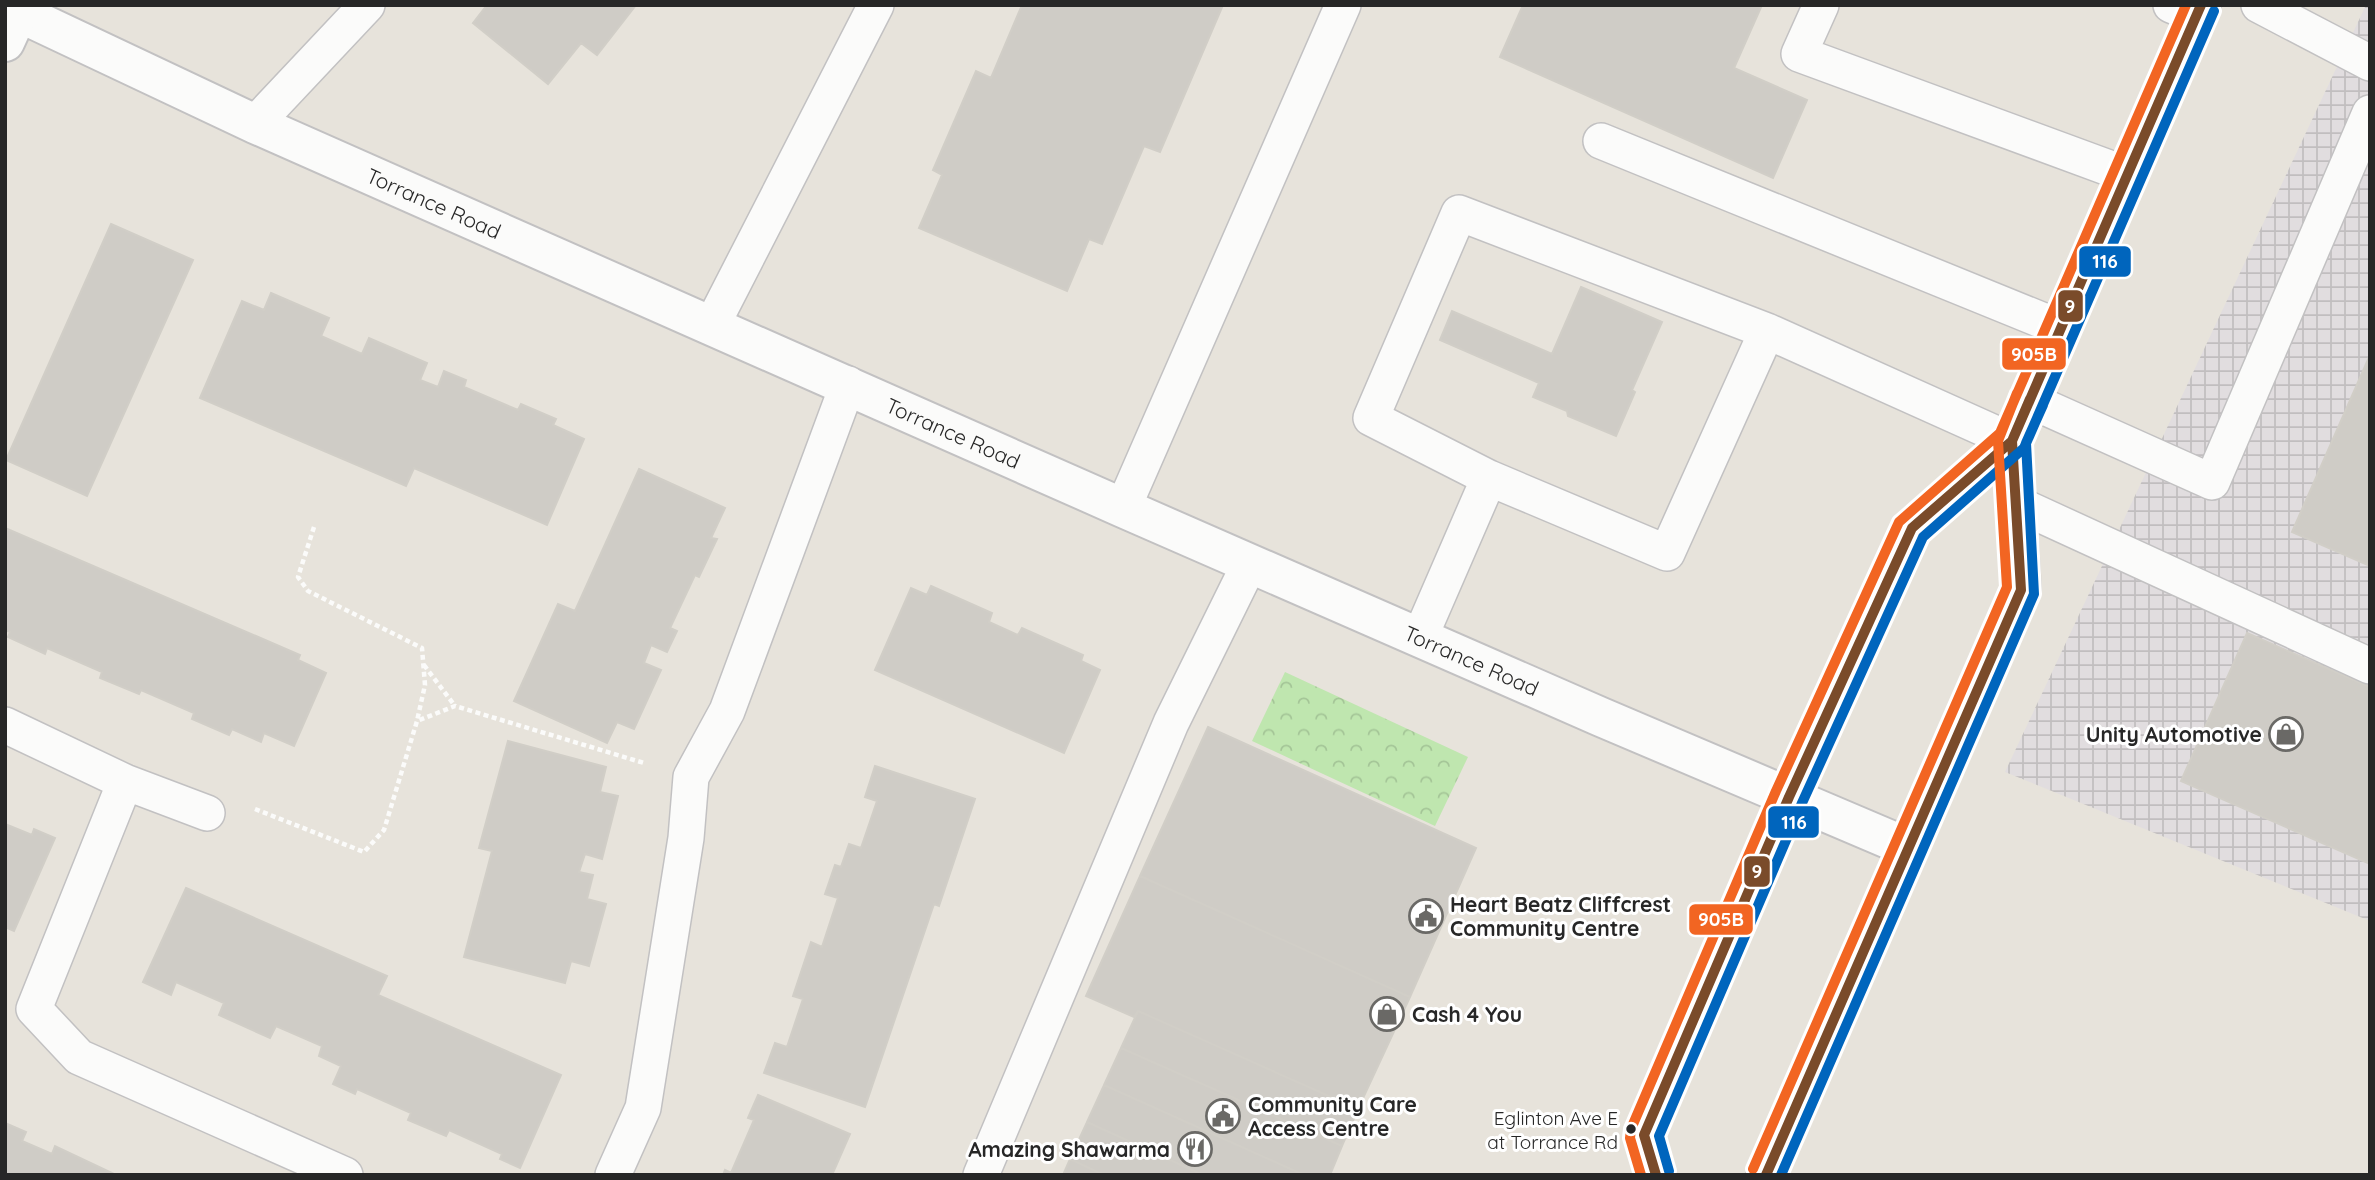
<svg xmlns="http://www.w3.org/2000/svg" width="2375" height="1180" font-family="Quicksand,sans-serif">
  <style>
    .industrial { fill: url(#industrial-grid) }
    .park { fill: url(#park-crowns) }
    .building { fill: #cfccc6; stroke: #d1cec7; stroke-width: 2 }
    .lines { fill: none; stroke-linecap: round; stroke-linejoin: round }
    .service-casing { stroke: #c2c1c2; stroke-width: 38 }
    .minor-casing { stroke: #c2c1c2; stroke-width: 42 }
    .tertiary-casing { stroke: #c2c1c2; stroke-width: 42 }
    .primary-casing { stroke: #c3c1bf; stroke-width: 42 }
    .path { stroke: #fbfbfa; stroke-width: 4.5; stroke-dasharray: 5 3.5; stroke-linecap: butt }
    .service { stroke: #fbfbfa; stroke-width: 35 }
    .minor { stroke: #fbfbfa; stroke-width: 38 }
    .tertiary { stroke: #fbfbfa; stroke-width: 38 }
    .primary { stroke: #e7e4cf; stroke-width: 38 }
    .bus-1-casing { stroke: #fff; stroke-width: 16 }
    .bus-2-casing { stroke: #fff; stroke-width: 16 }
    .bus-3-casing { stroke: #fff; stroke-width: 16 }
    .bus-1 { stroke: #7a4b2a; stroke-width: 10 }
    .bus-2 { stroke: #0065bd; stroke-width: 10 }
    .bus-3 { stroke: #f26522; stroke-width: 10 }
    .bus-dot { fill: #272727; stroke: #fff; stroke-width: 2.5 }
    .labels { text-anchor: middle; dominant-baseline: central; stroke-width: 6; stroke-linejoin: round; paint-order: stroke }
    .bus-label { font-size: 19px; fill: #272727; stroke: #fff; text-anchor: end }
    .street-label { font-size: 21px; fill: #272727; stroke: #fff }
    .poi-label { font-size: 21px; font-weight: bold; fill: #272727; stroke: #fff; text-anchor: start }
    .line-badge { stroke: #fff; stroke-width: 2.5 }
    .badge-label { font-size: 19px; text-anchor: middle; font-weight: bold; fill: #fff }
  </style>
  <defs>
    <pattern id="industrial-grid" width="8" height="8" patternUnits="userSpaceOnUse" patternTransform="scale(1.75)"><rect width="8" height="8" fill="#e1dddf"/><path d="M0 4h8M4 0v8" fill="none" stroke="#c1bebf"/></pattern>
    <pattern id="park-crowns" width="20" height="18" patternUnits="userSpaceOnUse" patternTransform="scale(1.75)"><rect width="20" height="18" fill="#bfe6af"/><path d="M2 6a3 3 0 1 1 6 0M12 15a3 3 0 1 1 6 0" fill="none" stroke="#a4c597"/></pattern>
  </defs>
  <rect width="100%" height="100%" fill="#e7e3db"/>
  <path class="industrial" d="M2366,5H2370V921L2005,772Z"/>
  <path class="park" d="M1285,672L1468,757L1435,826L1252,741Z"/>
  <path class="building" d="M487,5H636L597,55L581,43L548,84L473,23Z
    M1022,5H1223L1160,152L1144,146L1102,244L1089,239L1067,291L919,228L942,175L933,170L976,71L991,78Z
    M1523,5H1762L1734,68L1807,100L1773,178L1500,57Z
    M111,224L193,260L87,496L6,460Z
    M1581,287L1662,322L1632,390L1635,392L1616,436L1568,416L1567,411L1533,397L1539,383L1440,340L1452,311L1552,354Z
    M271,293L329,318L321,336L362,354L369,338L427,363L420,380L438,387L444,371L466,380L464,387L518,410L521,404L556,419L553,425L584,439L547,525L414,468L406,486L200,398L242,301L264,310Z
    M2370,355V566L2292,532Z
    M639,469L725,508L711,538L717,539L699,577L695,575L670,628L677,631L667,652L651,645L644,663L661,670L634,729L617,722L607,743L514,701L558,604L575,611Z
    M5,528L300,655L298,660L326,673L294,746L264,733L261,742L232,729L229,735L192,719L194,713L141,690L139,694L100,678L102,672L47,648L45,654L8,637L10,632L5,630Z
    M931,586L992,613L989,622L1018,635L1022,628L1083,655L1081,661L1100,670L1064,753L875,670L911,588L927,595Z
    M2247,633L2370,687V864L2181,781Z
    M1208,727L1476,848L1410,997L1140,876Z
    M508,741L606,767L600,792L618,796L602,859L585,854L579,872L593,875L587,899L606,904L589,966L571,961L565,983L464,957L492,851L479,848Z
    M875,766L975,799L939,906L934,904L865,1107L764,1073L775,1043L787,1047L803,999L793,996L811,942L822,947L838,898L825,894L835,865L841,867L849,844L861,848L877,801L865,797Z
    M5,824L32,835L34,829L55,838L14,931L5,927Z
    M1140,876L1410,997L1358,1109L1138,1011L1134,1017L1086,996Z
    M186,888L387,976L378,995L561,1075L520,1168L500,1159L502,1154L449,1130L446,1136L408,1120L411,1113L357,1089L355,1094L333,1084L341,1066L319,1056L322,1046L276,1026L270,1038L219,1015L224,1003L176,982L171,995L143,982Z
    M1138,1011L1358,1109L1342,1146L1121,1048Z
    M1121,1048L1342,1146L1330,1175H1304L1104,1085Z
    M1104,1085L1304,1175H1203L1087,1122Z
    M758,1095L850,1134L832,1175H723L725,1170L731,1173L754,1120L748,1118Z
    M1087,1122L1203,1175H1104L1070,1159Z
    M5,1123L26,1132L22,1141L52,1154L55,1146L116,1175H5Z
    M1070,1159L1104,1175H1063Z"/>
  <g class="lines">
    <g class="service-casing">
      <path id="service" d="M1821,5L1799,54L2128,175
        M2171,5L2197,16
        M2259,5L2370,63
        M255,124L367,5
        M1601,141L2061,328
        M712,325L876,5
        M2029,400L2212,482L2370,113
        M1489,478L1371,418L1459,213L1767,331
        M2015,503L2370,666
        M1123,508L1343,5
        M1420,637L1489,478L1667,553L1767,331L2012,441
        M5,725L125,782L207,813
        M125,782L34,1009L79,1057L345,1175
        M613,1175L643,1108L686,838L691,777L727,711L848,384
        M981,1175L1171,723L1250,563"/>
    </g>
    <g class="minor-casing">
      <g id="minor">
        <path id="s1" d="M5,6L255,124L1123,508L1601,717L1907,847"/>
      </g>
    </g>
    <g class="tertiary-casing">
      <path id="tertiary" d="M5,42L22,5"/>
    </g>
    <g class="primary-casing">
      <path id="primary" d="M1656,1175L1644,1135L1789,797L1912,528L2012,441L2201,5
        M1766,1175L2021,590L2012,441"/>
    </g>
    <path class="path" d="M314,527L298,577L308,591L422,648L425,685L417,721
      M424,665L455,706
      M255,809L364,852L384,830L417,721L455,706L644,763"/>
    <use href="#service" class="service"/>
    <use href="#minor" class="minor"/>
    <use href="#tertiary" class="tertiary"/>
    <use href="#primary" class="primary"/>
    <g class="bus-1-casing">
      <path id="bus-1" d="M1656,1175L1644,1135L1789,797L1912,528L2012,441L2201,5
        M1766,1175L2021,590L2012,441L2030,399"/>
    </g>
    <g class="bus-2-casing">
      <path id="bus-2" d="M1669,1171L1659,1136L1802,803L1923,537L2024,448L2214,11
        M1781,1175L2034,594L2026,443L2043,405"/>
    </g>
    <g class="bus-3-casing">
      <path id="bus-3" d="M1753,1169L2007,587L1998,441L2017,393
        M1641,1175L1630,1138L1631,1129L1776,791L1899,522L2000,433L2186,5"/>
    </g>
    <use href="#bus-1" class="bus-1"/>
    <use href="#bus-2" class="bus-2"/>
    <use href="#bus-3" class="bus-3"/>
  </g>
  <defs>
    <g id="shop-ring" transform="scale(1.75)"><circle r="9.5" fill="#fff" stroke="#6a6966" stroke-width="1.5"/><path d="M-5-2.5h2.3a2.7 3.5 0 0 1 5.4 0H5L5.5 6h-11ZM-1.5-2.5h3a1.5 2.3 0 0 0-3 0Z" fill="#6a6966"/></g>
    <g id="civic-ring" transform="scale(1.75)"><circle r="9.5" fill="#fff" stroke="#6a6966" stroke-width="1.5"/><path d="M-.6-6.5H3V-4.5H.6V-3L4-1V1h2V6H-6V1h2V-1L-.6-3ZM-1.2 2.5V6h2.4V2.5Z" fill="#6a6966"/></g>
    <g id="restaurant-ring" transform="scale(1.75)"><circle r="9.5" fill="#fff" stroke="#6a6966" stroke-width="1.5"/><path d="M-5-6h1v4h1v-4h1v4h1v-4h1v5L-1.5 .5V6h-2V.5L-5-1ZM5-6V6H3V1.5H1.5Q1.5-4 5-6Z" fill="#6a6966"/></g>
  </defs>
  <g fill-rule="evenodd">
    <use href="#shop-ring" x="2286" y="734"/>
    <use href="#civic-ring" x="1426" y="916"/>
    <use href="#shop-ring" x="1387" y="1014"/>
    <use href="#civic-ring" x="1223" y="1116"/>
    <use href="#restaurant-ring" x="1195" y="1149"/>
  </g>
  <circle class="bus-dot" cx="1631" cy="1129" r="6"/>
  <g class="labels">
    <g class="bus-label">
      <text x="1618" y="1118">Eglinton Ave E<tspan x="1618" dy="24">at Torrance Rd</tspan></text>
    </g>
    <g class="street-label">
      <text stroke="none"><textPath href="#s1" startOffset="472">Torrance Road</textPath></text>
      <text stroke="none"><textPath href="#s1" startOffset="1040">Torrance Road</textPath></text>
      <text stroke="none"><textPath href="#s1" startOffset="1606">Torrance Road</textPath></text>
    </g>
    <g class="poi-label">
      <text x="2262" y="734" text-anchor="end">Unity Automotive</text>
      <text x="1450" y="904">Heart Beatz Cliffcrest<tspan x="1450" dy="24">Community Centre</tspan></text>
      <text x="1412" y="1014">Cash 4 You</text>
      <text x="1248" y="1104">Community Care<tspan x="1248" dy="24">Access Centre</tspan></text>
      <text x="1170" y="1149" text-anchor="end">Amazing Shawarma</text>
    </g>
  </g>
  <g class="line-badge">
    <rect x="2078" y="245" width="54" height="33" rx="7" fill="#0065bd"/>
    <rect x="2057" y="289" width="27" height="34" rx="7" fill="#7a4b2a"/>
    <rect x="2001" y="337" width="66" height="34" rx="7" fill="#f26522"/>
    <rect x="1767" y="805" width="53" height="34" rx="7" fill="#0065bd"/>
    <rect x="1743" y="855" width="28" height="33" rx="7" fill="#7a4b2a"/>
    <rect x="1688" y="903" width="66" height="33" rx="7" fill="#f26522"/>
  </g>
  <g class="badge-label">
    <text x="2105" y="268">116</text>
    <text x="2070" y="313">9</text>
    <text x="2034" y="361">905B</text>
    <text x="1794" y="829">116</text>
    <text x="1757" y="878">9</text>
    <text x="1721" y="926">905B</text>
  </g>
  <rect width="2375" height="1180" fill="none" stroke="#272727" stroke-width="14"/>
</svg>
